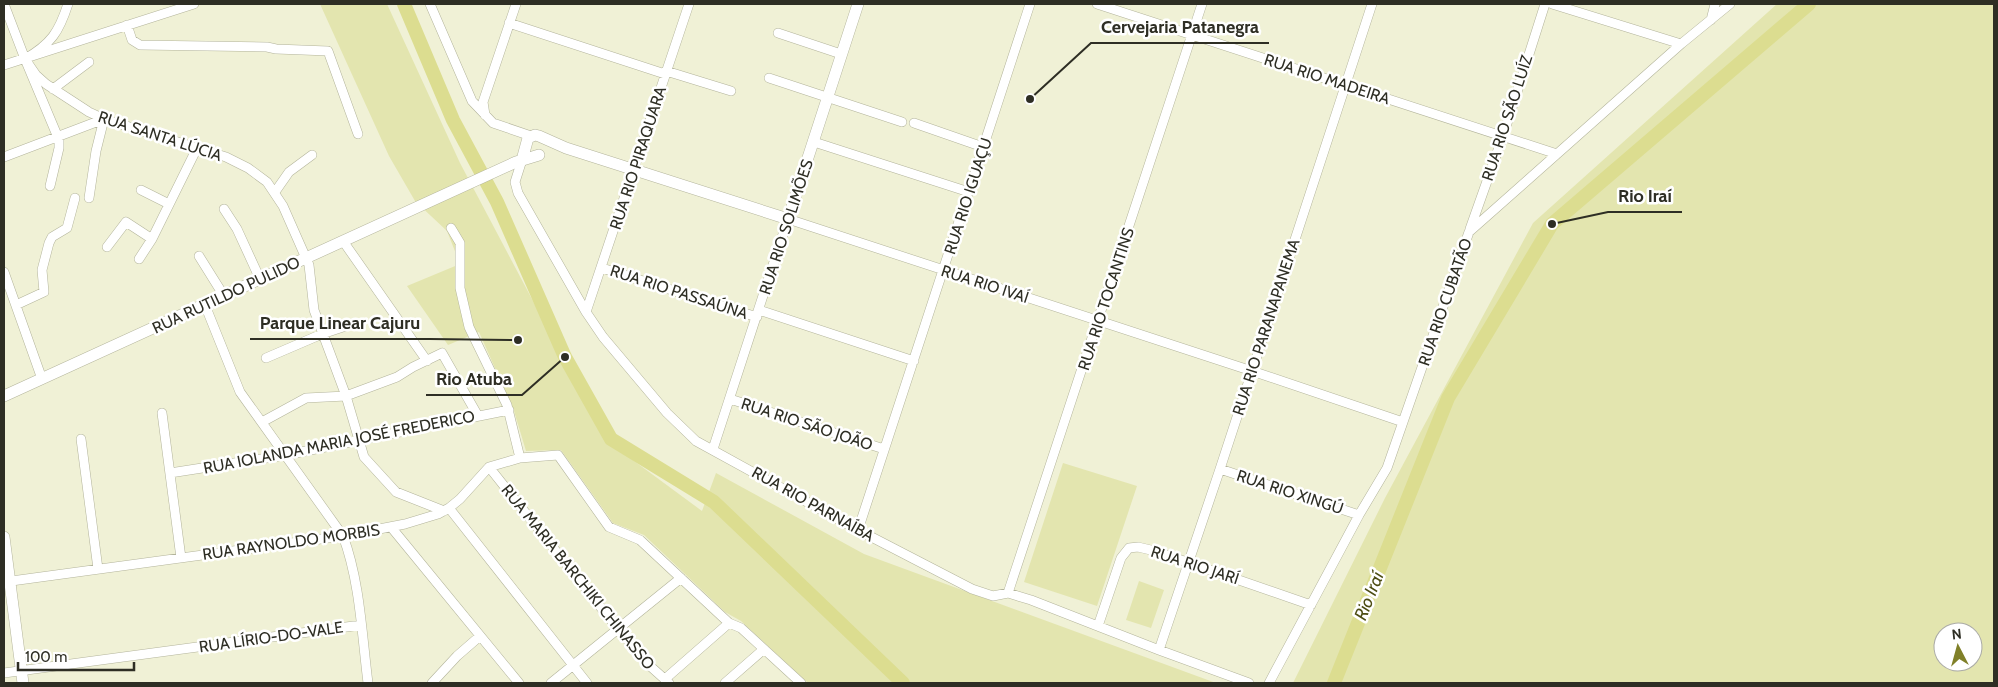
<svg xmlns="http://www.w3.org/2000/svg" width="1998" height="687" font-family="Cabin,sans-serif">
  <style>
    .green { fill: #e3e5af; fill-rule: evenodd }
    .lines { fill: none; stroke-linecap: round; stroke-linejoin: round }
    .river { stroke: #dcdd90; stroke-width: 14 }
    .minor-casing { stroke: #b3b49b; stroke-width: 10 }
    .tertiary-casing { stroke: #b3b49b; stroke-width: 12 }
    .minor { stroke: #fff; stroke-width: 9 }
    .tertiary { stroke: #fff; stroke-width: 11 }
    .labels { text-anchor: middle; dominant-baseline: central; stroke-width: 5; stroke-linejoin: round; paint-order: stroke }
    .street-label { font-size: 16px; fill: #2e2e24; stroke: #fff }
    .water-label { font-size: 18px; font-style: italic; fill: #4d4d13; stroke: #fff }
    .leader { fill: none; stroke: #2e2e24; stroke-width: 2 }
    .callout-dot { fill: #2e2e24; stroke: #fff; stroke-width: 2 }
    .callout-label { font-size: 18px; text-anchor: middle; font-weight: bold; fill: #2e2e24; stroke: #fff; stroke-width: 5; stroke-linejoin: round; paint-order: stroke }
  </style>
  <rect width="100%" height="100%" fill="#f0f1d6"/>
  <path class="green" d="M320,4H387L460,163L607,441L702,511L716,473L864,554L1216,683H808L741,621L725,612L644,535L613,523L561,450L526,451L514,411L479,332L448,345L407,286L460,264L447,231L415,201L389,156Z
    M1777,4H1994V683H1293L1385,498L1533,223ZM1943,632H1973V662H1943Z
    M1063,463L1137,486L1097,606L1024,582Z
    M1139,581L1164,590L1151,628L1126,620Z"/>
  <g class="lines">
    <path class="river" d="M404,4L453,120L497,202L565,357L611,439L714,502L903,683
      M1334,683L1448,398L1552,224L1809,4"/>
    <g class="minor-casing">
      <path id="minor" d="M4,4L25,59L59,140V148L50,186
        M68,4C59,32 51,44 25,59L36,75L46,84L89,112L104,119L226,157L248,168L267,182L283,206L309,265L314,310L346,396L364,457L396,492L444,511
        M430,4L472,101L493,123L531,136
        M1097,4L1557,154
        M1552,4L1681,44
        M1711,20L1715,4
        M509,23L665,74
        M127,25L132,40L140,45L267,47L276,49L328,51L358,134
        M778,33L841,54
        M4,65L194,4
        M666,71L731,91
        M769,78L902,122
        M53,89L89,62
        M485,115L483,102L516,4
        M914,123L983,147
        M814,142L969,192
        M4,157L104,119
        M522,160L515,182L518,193L586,312L603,337L667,413L696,441L858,530L972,589L993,596L1008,593L1031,600L1159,650L1249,683
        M141,190L169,204
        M275,192L289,172L312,155
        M89,198L96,151L104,119
        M224,209L237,229L260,279
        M451,228L460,243V288L469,327L507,405L520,458
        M1470,229L1503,136L1545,4
        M343,241L427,361
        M107,247L126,222L152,239
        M199,256L224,296
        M139,259L152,239L197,148
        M602,268L757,317
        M4,272L42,379
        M16,305L44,292L42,270L49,243L52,237L67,228L75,198
        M205,305L240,392L343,536C360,581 362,636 368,683
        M759,310L914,361
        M586,312L689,4
        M266,358L322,334L355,323
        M730,399L884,449
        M162,413L181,558
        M262,422L306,398L346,396L397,377L413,367L442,353L478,416
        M81,439L98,569
        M713,449L788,219L1252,371L1403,422
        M489,467L618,629L650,666L669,683
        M1220,469L1359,515
        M170,473L286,455L509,410
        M449,508L587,683
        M391,527L519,683
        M858,530L1030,4
        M4,582L343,536L405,524L438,514L449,508L460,499L489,467L520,458L558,455L609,527L640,540L729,623L741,628L801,683
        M1008,593L1202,4
        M1098,626L1121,558L1129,548L1138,547L1155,551L1311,605
        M1159,650L1220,469L1372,4
        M4,673L361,625
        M665,679L729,623
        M432,683L457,656L480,636
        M551,683L681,578
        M725,683L764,649
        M1269,683L1359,515L1387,468L1469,232L1681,44L1730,4"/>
    </g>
    <g class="tertiary-casing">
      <path id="tertiary" d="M522,160L528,138L535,135L539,136L566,148L788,219L858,4
        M4,396L516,162L539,155
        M4,537L23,683"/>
    </g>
    <use href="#minor" class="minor"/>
    <use href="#tertiary" class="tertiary"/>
  </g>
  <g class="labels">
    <g class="street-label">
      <text transform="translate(1327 79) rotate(18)">RUA RIO MADEIRA</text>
      <text transform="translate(1507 118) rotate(-72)">RUA RIO SÃO LUÍZ</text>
      <text transform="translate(160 136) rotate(18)">RUA SANTA LÚCIA</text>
      <text transform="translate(638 158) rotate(-72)">RUA RIO PIRAQUARA</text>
      <text transform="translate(968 196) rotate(-72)">RUA RIO IGUAÇU</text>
      <text transform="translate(786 227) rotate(-72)">RUA RIO SOLIMÕES</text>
      <text transform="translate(985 284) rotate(18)">RUA RIO IVAÍ</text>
      <text transform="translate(679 292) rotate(18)">RUA RIO PASSAÚNA</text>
      <text transform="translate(226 295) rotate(-25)">RUA RUTILDO PULIDO</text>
      <text transform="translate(1106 299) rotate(-72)">RUA RIO TOCANTINS</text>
      <text transform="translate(1445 302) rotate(-71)">RUA RIO CUBATÃO</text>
      <text transform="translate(1266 327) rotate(-72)">RUA RIO PARANAPANEMA</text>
      <text transform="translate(807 424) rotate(18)">RUA RIO SÃO JOÃO</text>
      <text transform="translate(339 442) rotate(-11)">RUA IOLANDA MARIA JOSÉ FREDERICO</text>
      <text transform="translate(1290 492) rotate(18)">RUA RIO XINGÚ</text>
      <text transform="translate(813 504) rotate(29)">RUA RIO PARNAÍBA</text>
      <text transform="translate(291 542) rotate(-8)">RUA RAYNOLDO MORBIS</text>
      <text transform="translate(1195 565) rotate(18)">RUA RIO JARÍ</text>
      <text transform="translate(578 577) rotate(51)">RUA MARIA BARCHIKI CHINASSO</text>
      <text transform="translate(271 637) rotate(-8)">RUA LÍRIO-DO-VALE</text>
    </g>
    <g class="water-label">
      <text transform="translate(1369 596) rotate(-68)">Rio Iraí</text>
    </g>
  </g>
  <path class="leader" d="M1030 99L1091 43H1269M1552 224L1608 212H1682M518 340L430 339H250M565 357L522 395H426"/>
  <g class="callout-dot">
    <circle cx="1030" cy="99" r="5"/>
    <circle cx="1552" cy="224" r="5"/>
    <circle cx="518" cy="340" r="5"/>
    <circle cx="565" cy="357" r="5"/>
  </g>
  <g class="callout-label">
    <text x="1180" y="33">Cervejaria Patanegra</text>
    <text x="1645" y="202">Rio Iraí</text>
    <text x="340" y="329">Parque Linear Cajuru</text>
    <text x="474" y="385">Rio Atuba</text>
  </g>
  <rect width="1998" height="687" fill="none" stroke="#2e2e24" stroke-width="10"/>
  <g transform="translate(1958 647) rotate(354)"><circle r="24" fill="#ffffff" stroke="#ababa7"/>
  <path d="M0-4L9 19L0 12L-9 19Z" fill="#808029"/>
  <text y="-8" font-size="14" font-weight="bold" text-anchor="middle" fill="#2e2e24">N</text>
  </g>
  <path d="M18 662v8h116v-8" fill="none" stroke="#2e2e24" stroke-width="2.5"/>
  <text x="25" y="662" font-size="15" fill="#2e2e24" stroke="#ffffff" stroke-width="4" paint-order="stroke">100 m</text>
</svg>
